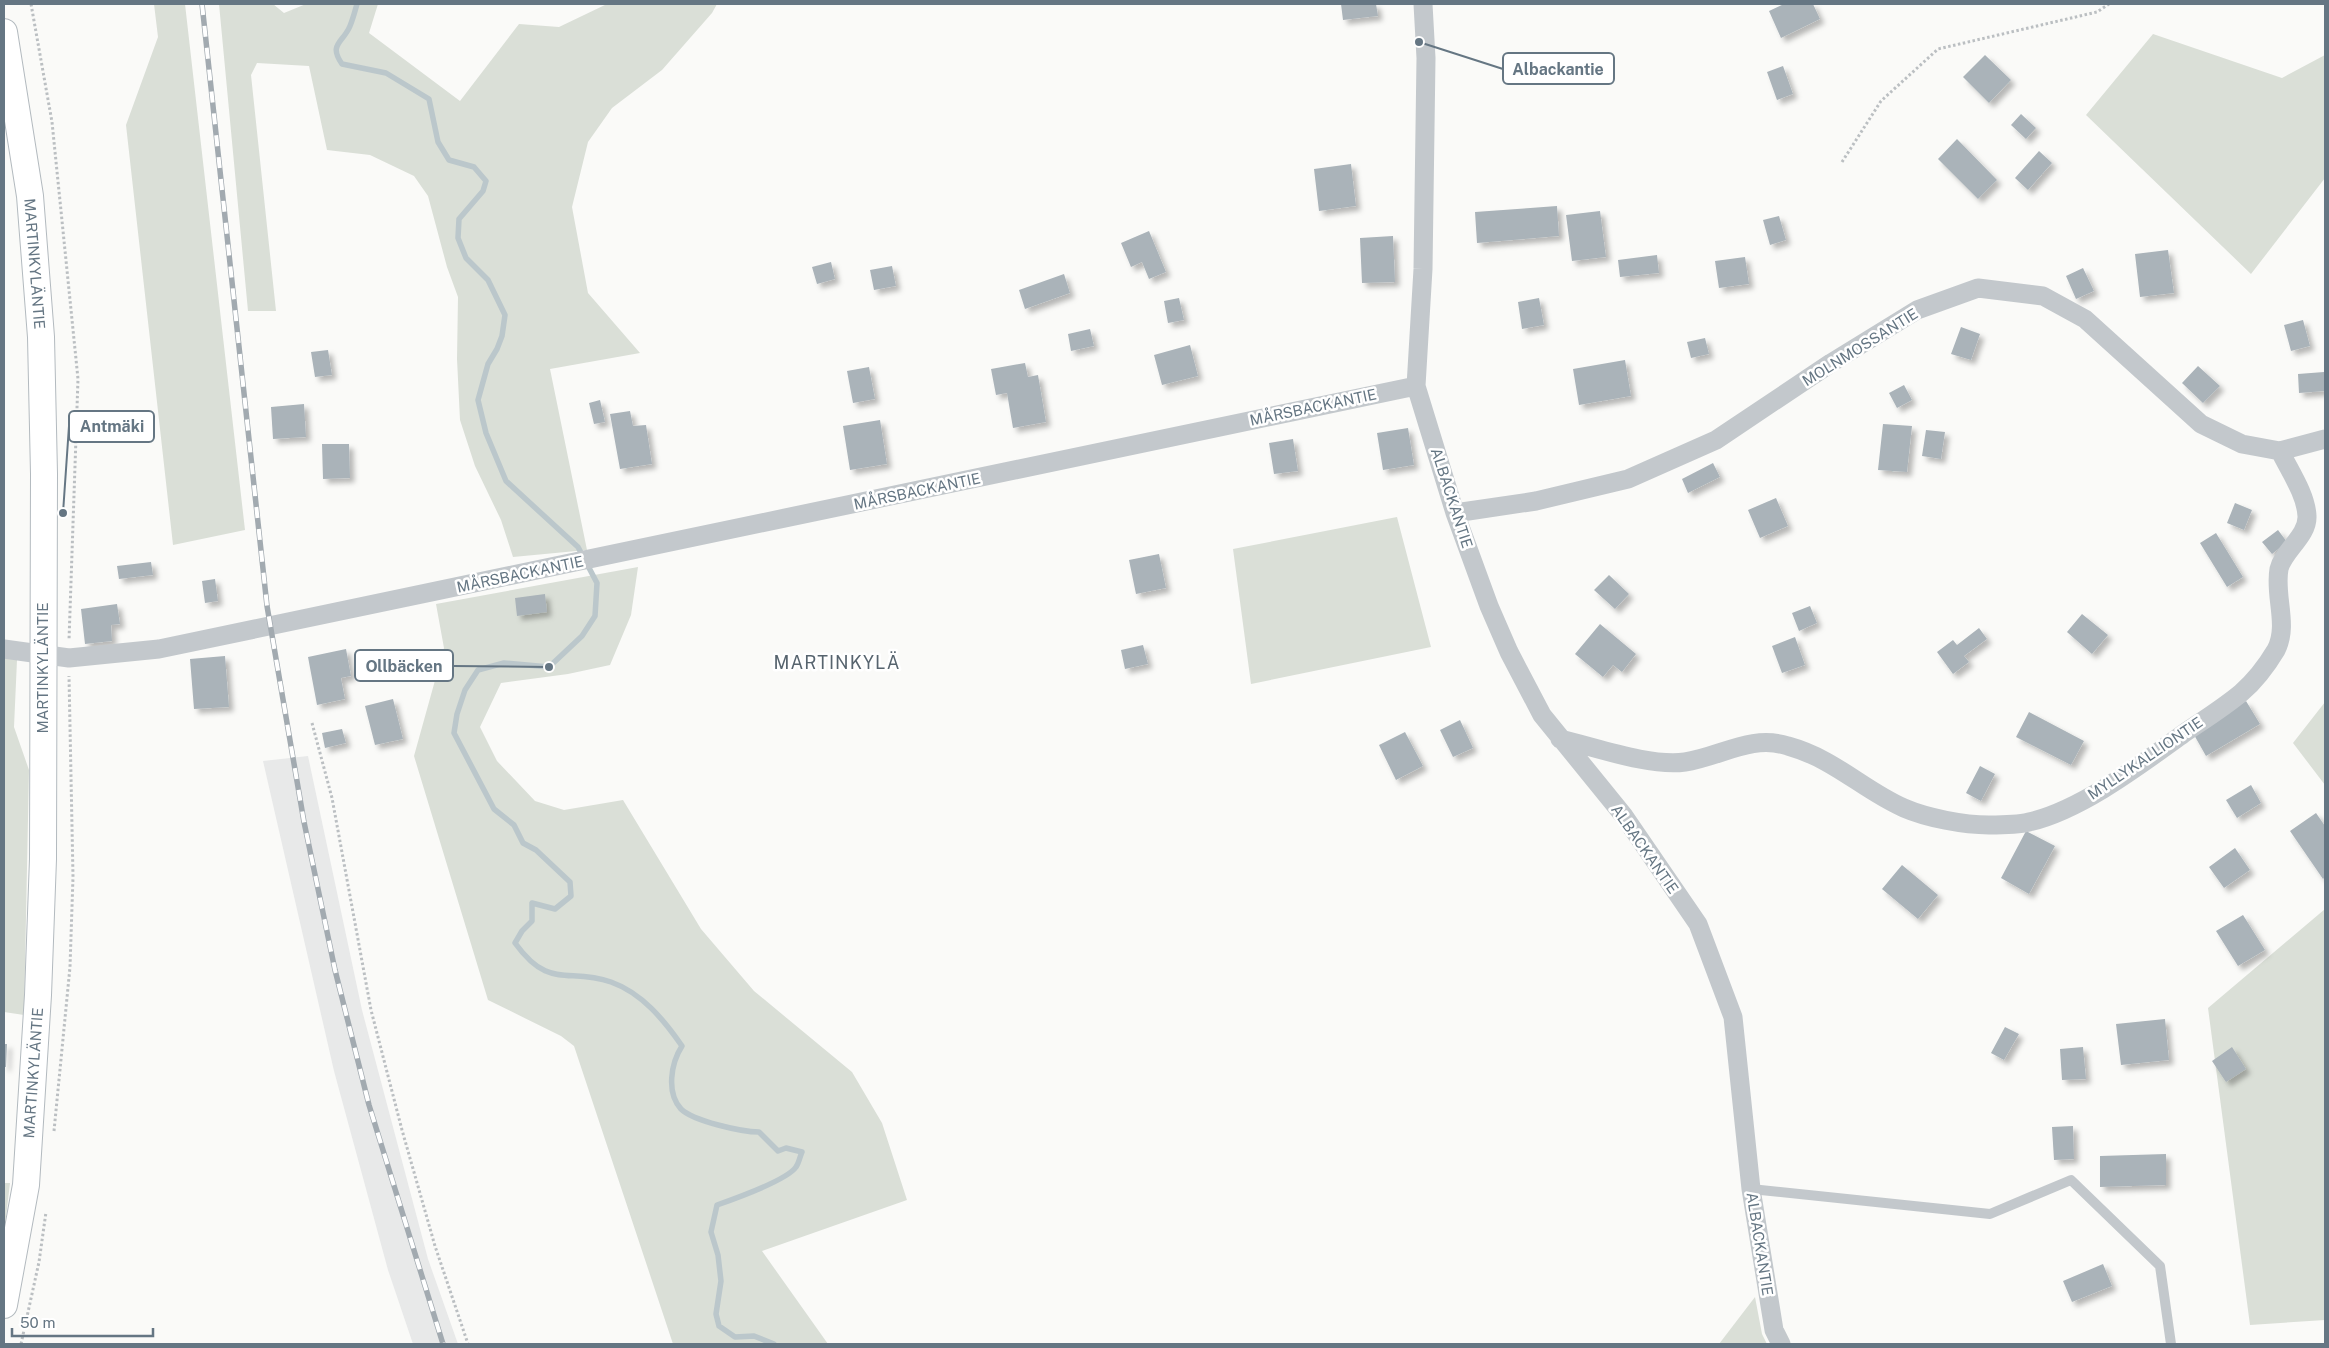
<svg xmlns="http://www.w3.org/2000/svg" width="2329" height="1348" font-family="'Public Sans',sans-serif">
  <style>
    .built { fill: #e8e9e9 }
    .green { fill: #dadfd7 }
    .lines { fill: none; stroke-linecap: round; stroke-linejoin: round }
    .stream { stroke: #bbc7cb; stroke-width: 5.5 }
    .building { fill: #aab3b9; filter: url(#shadow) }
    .secondary-casing { stroke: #b3babf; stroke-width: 28 }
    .path { stroke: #bbbfc2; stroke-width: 3; stroke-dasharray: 2.5 2.5; stroke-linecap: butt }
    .lane { stroke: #c3c8cc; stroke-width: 10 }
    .street { stroke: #c3c8cc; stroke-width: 19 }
    .secondary { stroke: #fff; stroke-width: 26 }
    .rail-casing { stroke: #a2aab0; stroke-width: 5.5 }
    .rail { stroke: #fff; stroke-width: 4; stroke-dasharray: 11; stroke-linecap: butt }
    .labels { text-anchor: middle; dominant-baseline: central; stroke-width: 5; stroke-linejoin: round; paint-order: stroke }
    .street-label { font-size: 15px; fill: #657683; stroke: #fff }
    .quarter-label { font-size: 18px; letter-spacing: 1px; fill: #57646e; stroke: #fff }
    .leader { fill: none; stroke: #657683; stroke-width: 2 }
    .callout-dot { fill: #657683; stroke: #fff; stroke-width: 2 }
    .callout { fill: #fff; stroke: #657683; stroke-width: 2 }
    .callout-label { font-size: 16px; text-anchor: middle; font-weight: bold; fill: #657683 }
  </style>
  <defs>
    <filter id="shadow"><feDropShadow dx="4.5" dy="4.5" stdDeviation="2.5" flood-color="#0004"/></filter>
  </defs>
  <rect width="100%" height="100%" fill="#fafaf8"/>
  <path class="built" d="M308,756L362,1010L428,1259L458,1344H413L388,1270L334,1071L263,761Z"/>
  <path class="green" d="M154,4H185L245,530L173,545L126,125L158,37Z
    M219,4H273L284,13L306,4H378L369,33L460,101L519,24L559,27L607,4H717L712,13L662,70L612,108L588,142L572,207L588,293L640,353L550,369L587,550L513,557L501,520L475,466L460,420L457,359L458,297L447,267L428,196L414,176L370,155L327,150L309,66L257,63L251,75L276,311H248Z
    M2153,34L2282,78L2325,55V178L2251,274L2086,115Z
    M1397,517L1431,647L1251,684L1233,549Z
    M638,567L631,615L610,665L568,674L501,683L480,727L497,761L535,801L564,810L623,800L701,929L754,991L852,1072L882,1123L907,1200L762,1251L828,1344H673L574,1046L561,1036L488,1000L414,756L444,648L436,604Z
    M4,657L17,660L14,727L29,770L24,1015L4,1012Z
    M2325,702V785L2293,743Z
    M2325,909V1320L2250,1325L2208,1008Z
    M4,1183H10L4,1233Z
    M1755,1297L1762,1334L1767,1344H1719Z"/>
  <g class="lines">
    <path class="stream" d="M357,4C355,11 353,19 350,26C343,43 328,44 342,64L386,73L429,99L438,142L449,160L474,167L486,181L483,191L459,219L458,238L466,258L488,280L505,315L502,336L497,349L488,364L478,400L486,433L506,481L578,547L597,583L595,616L582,636L549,667L504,663L478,670L465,690L457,714L454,733L494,809L514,825L523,843L536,850L570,882L571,896L555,909L532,903V921L522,931L515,943C550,991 567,967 611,982C642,993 664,1020 682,1046C671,1063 666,1093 681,1109C693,1121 742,1132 759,1132L778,1151L786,1148L802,1152C800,1156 799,1163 796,1167C787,1180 734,1199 717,1205L711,1232L718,1255L721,1281L716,1314L719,1326L735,1337L754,1336L774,1344"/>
  </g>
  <path class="building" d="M1341,4H1376L1378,16L1343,20Z
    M1784,4H1813L1820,19L1781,38L1769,11Z
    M1985,55L2011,80L1989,103L1963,77Z
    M1783,66L1793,94L1777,100L1767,72Z
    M2021,114L2036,128L2026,139L2011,125Z
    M1957,139L1997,180L1978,199L1938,159Z
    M2039,151L2052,163L2028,190L2015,178Z
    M1351,164L1356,206L1319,211L1314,169Z
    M1557,206L1559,236L1477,243L1475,212Z
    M1600,211L1606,257L1572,261L1566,215Z
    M1779,216L1786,240L1770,245L1763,220Z
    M1149,231L1166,272L1149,279L1142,262L1131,267L1121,243Z
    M1393,236L1395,282L1362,283L1360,238Z
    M2168,250L2174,293L2140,297L2135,254Z
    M1657,255L1659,273L1620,277L1618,260Z
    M1745,257L1749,284L1719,288L1715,261Z
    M831,262L835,279L817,284L812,267Z
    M892,266L896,286L874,290L870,270Z
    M2083,268L2094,291L2076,299L2066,276Z
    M1064,274L1070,293L1025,309L1019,290Z
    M1179,298L1184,320L1168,323L1164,301Z
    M1539,298L1544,325L1522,329L1518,302Z
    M2303,320L2310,346L2291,351L2284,325Z
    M1961,327L1980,334L1971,360L1951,354Z
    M1090,329L1094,346L1071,351L1068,334Z
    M1705,338L1709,354L1691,358L1687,342Z
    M1190,345L1198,376L1162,385L1154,355Z
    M328,350L332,375L315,377L311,352Z
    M1625,360L1631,396L1579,405L1573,369Z
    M1025,363L1028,377L1038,375L1046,422L1013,428L1007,393L996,395L991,369Z
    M2198,366L2220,386L2203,403L2182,383Z
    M869,367L875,399L853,403L847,371Z
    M2324,372L2325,391L2299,393L2298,374Z
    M1904,385L1912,400L1897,408L1889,393Z
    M600,400L605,422L594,424L589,403Z
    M304,404L306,437L273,439L271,407Z
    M630,411L633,426L646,425L652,464L620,469L610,414Z
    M880,420L887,464L850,470L843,426Z
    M1883,424L1912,426L1907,472L1878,470Z
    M1408,428L1414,465L1383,470L1377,433Z
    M1926,430L1945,432L1941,459L1922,456Z
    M1293,439L1298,471L1274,474L1269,443Z
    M322,444H349L350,478L323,479Z
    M1713,463L1720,477L1688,493L1682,479Z
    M1776,498L1788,526L1760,538L1748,510Z
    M2235,503L2252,510L2244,530L2227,523Z
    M2278,530L2287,542L2272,554L2262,542Z
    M2216,533L2243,577L2227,587L2200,543Z
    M1159,554L1166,588L1136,594L1129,560Z
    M151,562L153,575L119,579L117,566Z
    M1609,575L1629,594L1615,609L1594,590Z
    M215,579L218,601L205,603L202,581Z
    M545,594L547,612L517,616L515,598Z
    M117,604L120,624L111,625L112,641L85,644L81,609Z
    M1810,606L1817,623L1799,631L1792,613Z
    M2082,614L2108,635L2092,654L2067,632Z
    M1600,624L1636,654L1622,672L1613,665L1603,677L1575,654Z
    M1979,628L1987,639L1964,656L1969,662L1953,674L1937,652L1953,640L1957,645Z
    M1795,637L1805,665L1782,673L1772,646Z
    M1143,645L1148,664L1125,669L1121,650Z
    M346,649L351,676L341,678L345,699L317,705L308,657Z
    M225,656L229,707L194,709L190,659Z
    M393,699L403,739L375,745L365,706Z
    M2246,701L2260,724L2206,756L2193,733Z
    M2029,712L2084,741L2071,765L2016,737Z
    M1460,720L1473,748L1453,757L1440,730Z
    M342,729L346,743L325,748L322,733Z
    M1405,732L1423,766L1396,780L1379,745Z
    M1980,766L1995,774L1981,801L1966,793Z
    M2251,785L2261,803L2237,818L2226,800Z
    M2316,813L2325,826V877L2323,879L2290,831Z
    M2026,831L2055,846L2029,894L2001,878Z
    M2235,848L2250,870L2224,888L2209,867Z
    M1902,865L1938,895L1918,919L1882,889Z
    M2243,915L2265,950L2238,966L2216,931Z
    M2165,1019L2169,1060L2121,1065L2116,1024Z
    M2005,1027L2019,1034L2004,1060L1991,1053Z
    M4,1044H7L6,1067H4Z
    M2083,1047L2086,1079L2062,1080L2060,1049Z
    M2232,1047L2246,1069L2226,1082L2212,1061Z
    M2073,1126L2074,1159L2054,1160L2052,1127Z
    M2166,1154V1185L2100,1187V1156Z
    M2103,1264L2112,1286L2072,1302L2063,1281Z"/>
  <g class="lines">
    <g class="secondary-casing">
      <g id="secondary">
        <path id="s1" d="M4,32L30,196L41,337L44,474L43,859L38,995L26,1185L4,1305"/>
      </g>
    </g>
    <path class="path" d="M31,4L52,122L78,379L69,640
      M1842,162L1881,101L1938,49L2097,12L2109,4
      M312,723L332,798L371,1010L402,1130L435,1246L468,1344
      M54,1131L70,967L73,877L69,676
      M21,1344L39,1262L46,1212"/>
    <path class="lane" d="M1751,1189L1990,1214L2071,1180L2160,1266L2171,1344"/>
    <path class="street" d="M1416,386L1455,513L1489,606L1509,652L1542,715L1624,816L1698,924L1733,1017L1751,1189L1774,1330L1781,1344
      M1455,513L1536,501L1628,479L1716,440L1831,363L1917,310L1978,288L2043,296L2085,319L2201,424L2242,444L2280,451L2325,439
      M4,649L69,658L159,649L1416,386L1423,269L1426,58L1423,4
      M1560,739C1595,747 1650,767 1685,762C1720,757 1751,734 1788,746C1835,759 1863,790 1904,808C1927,818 1964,825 1989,825C2001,825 2017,825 2029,822C2081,810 2140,765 2183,734C2202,721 2223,708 2241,693C2255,681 2267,665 2276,650C2289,625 2274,596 2279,569C2283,551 2308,536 2307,516C2306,494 2289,470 2280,451"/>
    <use href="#secondary" class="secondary"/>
    <g class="rail-casing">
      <path id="rail" d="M202,4L267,606L304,822L335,970L369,1105L443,1344"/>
    </g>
    <use href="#rail" class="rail"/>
  </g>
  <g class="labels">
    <g class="street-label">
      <text stroke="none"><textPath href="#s1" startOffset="234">MARTINKYLÄNTIE</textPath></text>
      <text transform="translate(1860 347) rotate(-32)">MOLNMOSSANTIE</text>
      <text transform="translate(1313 407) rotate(-12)">MÅRSBACKANTIE</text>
      <text transform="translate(917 491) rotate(-12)">MÅRSBACKANTIE</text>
      <text transform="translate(1452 498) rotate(72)">ALBACKANTIE</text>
      <text transform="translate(520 574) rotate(-12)">MÅRSBACKANTIE</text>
      <text transform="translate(42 668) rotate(-90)">MARTINKYLÄNTIE</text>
      <text transform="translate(2145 758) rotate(-34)">MYLLYKALLIONTIE</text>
      <text transform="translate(1645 849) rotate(55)">ALBACKANTIE</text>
      <text transform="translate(33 1073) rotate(-86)">MARTINKYLÄNTIE</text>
      <text transform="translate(1760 1244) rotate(81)">ALBACKANTIE</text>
    </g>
    <g class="quarter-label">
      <text x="837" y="662">MARTINKYLÄ</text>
    </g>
  </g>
  <path class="leader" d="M1419 42L1503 69M63 513L69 426M549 667L453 666"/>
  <g class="callout-dot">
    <circle cx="1419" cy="42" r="5"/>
    <circle cx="63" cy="513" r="5"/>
    <circle cx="549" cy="667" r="5"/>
  </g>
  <g class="callout">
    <rect x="1503" y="53" width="111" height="31" rx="5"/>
    <rect x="69" y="411" width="85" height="31" rx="5"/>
    <rect x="355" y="650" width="98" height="31" rx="5"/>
  </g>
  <g class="callout-label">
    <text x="1558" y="75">Albackantie</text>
    <text x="112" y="432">Antmäki</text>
    <text x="404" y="672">Ollbäcken</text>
  </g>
  <rect width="2329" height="1348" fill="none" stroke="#657683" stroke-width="10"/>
  <path d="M12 1328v8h141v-8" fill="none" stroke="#657683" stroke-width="2.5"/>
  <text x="20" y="1328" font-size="15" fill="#657683" stroke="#ffffff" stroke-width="4" paint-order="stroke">50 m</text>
</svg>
